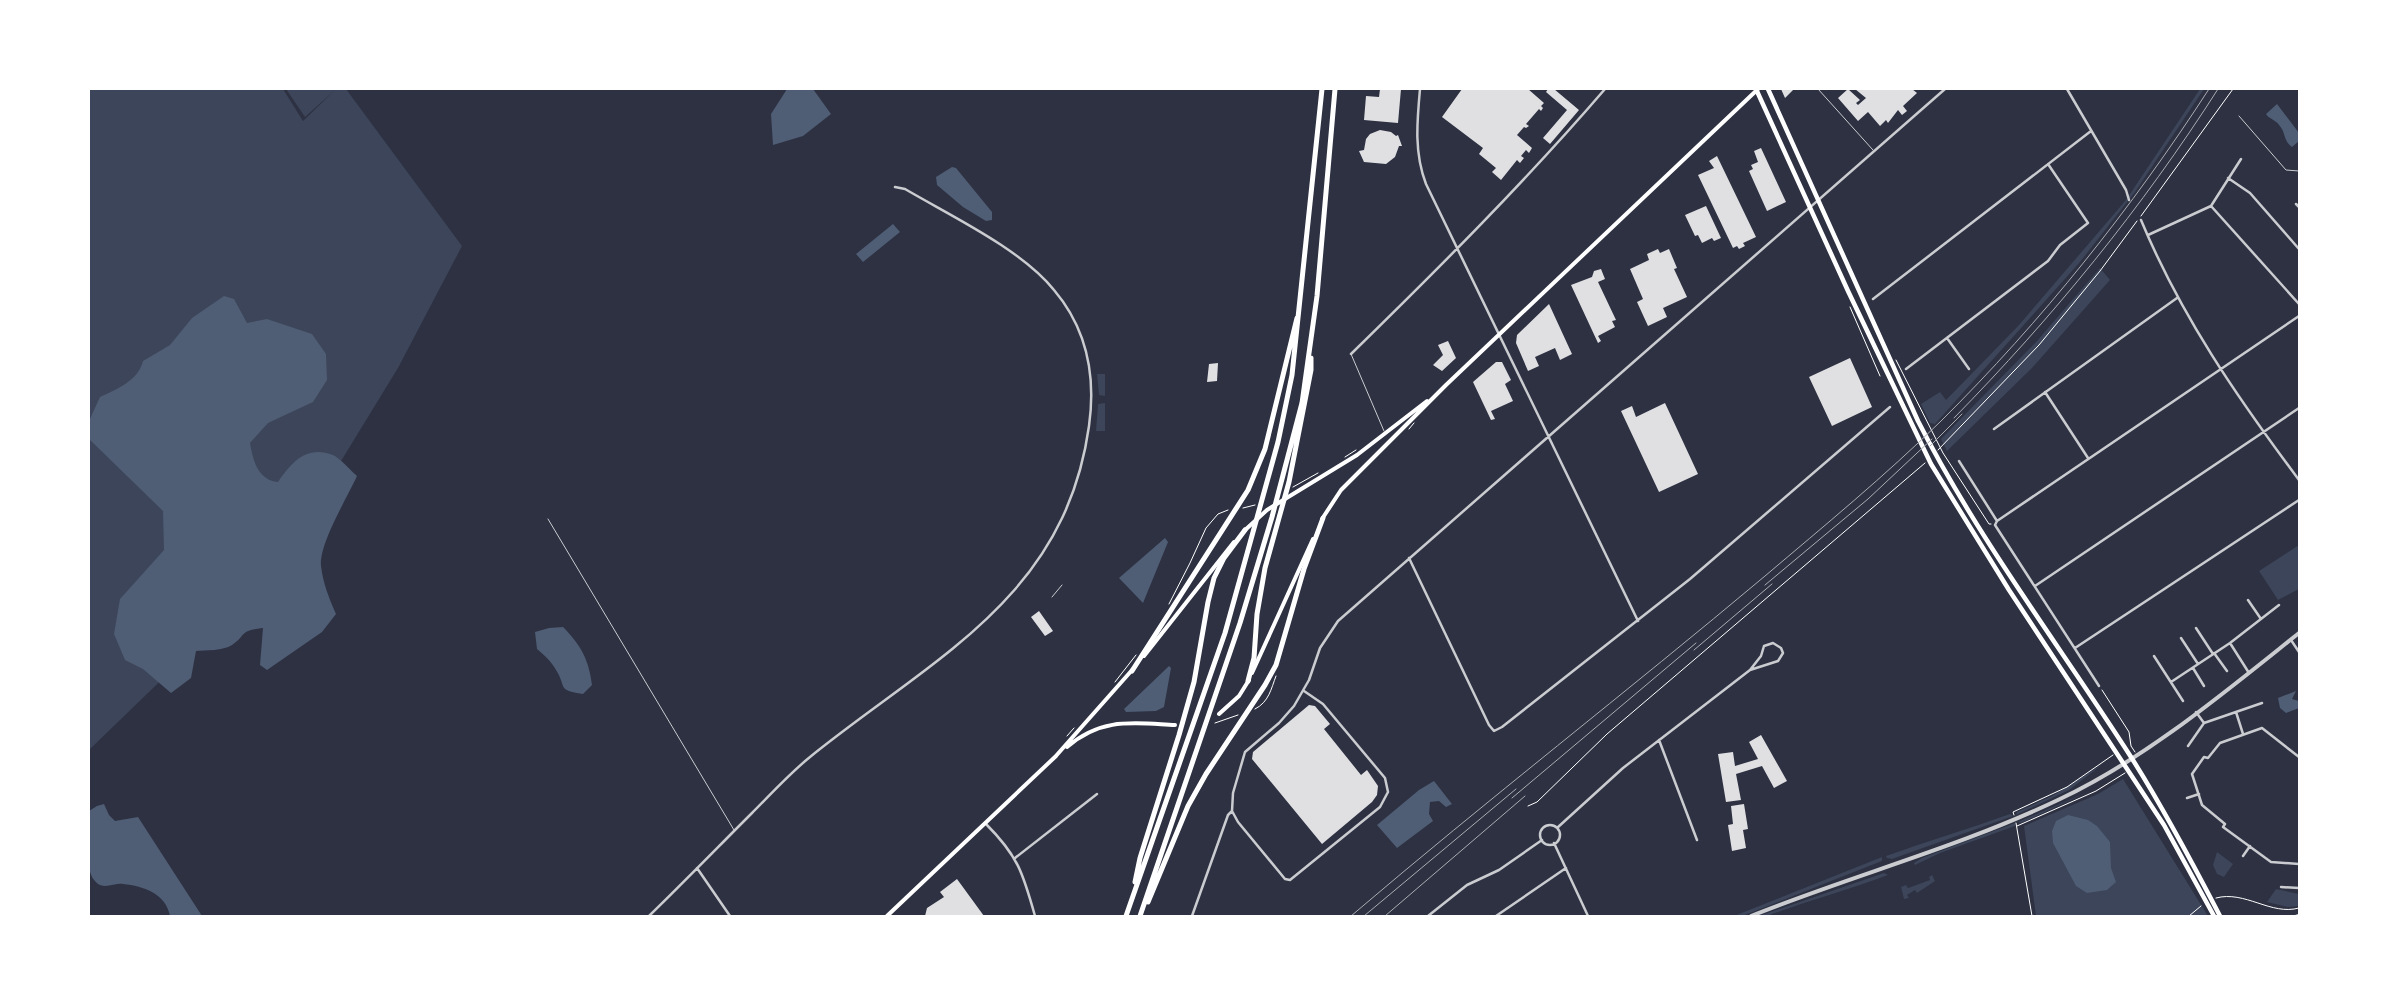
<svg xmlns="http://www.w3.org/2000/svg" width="2388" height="1005" font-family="Poppins,sans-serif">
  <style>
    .green { fill: #3c4559 }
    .water { fill: #4f5d75 }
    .building { fill: #e0e0e3 }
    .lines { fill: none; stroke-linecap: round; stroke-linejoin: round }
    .path { stroke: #fff; stroke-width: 1 }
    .service { stroke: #caccd0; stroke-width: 1 }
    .minor { stroke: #caccd0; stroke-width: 2.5 }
    .tertiary { stroke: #caccd0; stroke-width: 4 }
    .secondary { stroke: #fff; stroke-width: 4 }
    .primary { stroke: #fff; stroke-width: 4.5 }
    .motorway { stroke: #fff; stroke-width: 5 }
    .rail { stroke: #abadb3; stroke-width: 1 }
  </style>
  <rect width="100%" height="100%" fill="#2d3142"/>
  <path class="green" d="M89,89H283L303,121L335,90L305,117L286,89H346L462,246L398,368L338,466L179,663L89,750Z
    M2200,89H2204L2135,192L2080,262L1935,424L1930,423L1921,404L1940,392L1946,400L2019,325L2126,200Z
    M2100,268L2110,280L2032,368L1947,451L1941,439L2037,341Z
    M1097,374H1105V396L1099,395Z
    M1105,403V431H1096L1098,404Z
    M2299,545V589L2278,600L2259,571Z
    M2103,764L2069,790L2016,815L2017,812L2052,796Z
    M2123,779L2208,916H2036L2024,826L2098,794Z
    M2092,790L2021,823L2018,822Z
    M2010,814L2013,816L1892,859L1887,858L1886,856C1927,841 1969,829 2010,814Z
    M2015,823V826L1940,853L1915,865L1914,863L1922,858Z
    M2217,852L2233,864L2224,877L2217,874L2213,865Z
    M1882,857V861C1835,879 1789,898 1742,916H1734Z
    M1884,873L1888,875C1848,890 1807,901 1767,916H1759Z
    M1932,875L1935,881L1917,893L1915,890L1907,895L1909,898L1904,899L1901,887L1906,885L1908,888L1930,880L1929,877Z
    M2276,889L2299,894V906L2288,907L2267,902Z"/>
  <path class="water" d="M787,89H813L831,114L803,136L773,145L771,114Z
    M2277,104L2299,133V141L2292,147C2283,141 2286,132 2279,125C2276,120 2269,119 2266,114Z
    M952,167L956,168L992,212V220L986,221L963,207L937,185L936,177Z
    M893,224L900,232L863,262L856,254Z
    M224,296L234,299L247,323L267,319L312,334L326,354L327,380L313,402L268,423L250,443C253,461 258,480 278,482C292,462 306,445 333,455C341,459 350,470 357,476C347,498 319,544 321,566C323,583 329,598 336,614L322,632L267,670L260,665L263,628C238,631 248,634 232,645C223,651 206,650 196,651L191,678L171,693L143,669L125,660L114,634L120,599L164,550L163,511L89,439V421L100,397C117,389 138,381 143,361L170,345L192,318Z
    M1165,538L1168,542L1143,603L1119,578Z
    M563,627C581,645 589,660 592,685L583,694C556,690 567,687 556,670C551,661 545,656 537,649L535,632L549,628Z
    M1169,666L1171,668L1164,707L1156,711L1126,712L1124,709Z
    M2296,691L2292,699L2299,701V708L2286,713L2280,708L2278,698Z
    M1434,781L1452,804L1446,807L1439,801L1430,802L1429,814L1433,821L1397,848L1377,825L1419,790Z
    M104,804L109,815L115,821L138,817L202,916H170C166,894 144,886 123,884C116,883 107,888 100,885C97,884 94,880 92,877C84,859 89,831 89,811L97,806Z
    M2068,815L2088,820L2097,826L2110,842L2111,868L2116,882L2107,890L2087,893L2076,886L2053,843L2052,831L2056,821Z"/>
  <path class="building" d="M1380,89H1401L1398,123L1364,120L1366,96L1379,97Z
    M1462,89H1528L1544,103L1541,106L1543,108L1541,111L1539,109L1526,124L1529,126L1526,128L1524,127L1517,135L1532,148L1529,153L1526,150L1521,156L1524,158L1520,163L1517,160L1501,180L1492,172L1496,168L1479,154L1483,148L1442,117Z
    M1548,89H1554L1579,110L1550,144L1543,138L1567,110L1546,92Z
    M1781,89H1794L1785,98Z
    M1848,89L1860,100L1856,103L1858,105L1866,98L1855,89H1912L1917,93L1903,106L1907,111L1902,115L1898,110L1888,123L1886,120L1880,126L1868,112L1858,121L1838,98Z
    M1380,130L1391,132L1396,136L1398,135L1402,146H1399L1395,157L1386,164L1364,162L1359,151L1364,150L1366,139L1370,134Z
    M1761,148L1786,202L1767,211L1749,171L1753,169L1751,165L1758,162L1754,151Z
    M1717,156L1756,237L1743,243L1745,246L1739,249L1737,246L1733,248L1698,175L1714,168L1709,161Z
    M1706,206L1721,238L1714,241L1712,238L1702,243L1698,235L1695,236L1685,215Z
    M1658,249L1660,253L1669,249L1677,268L1674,269L1687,297L1663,308L1667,317L1648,326L1637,302L1643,299L1630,269L1649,260L1647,254Z
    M1601,269L1605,279L1598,282L1616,320L1612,321L1615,327L1598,336L1601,341L1598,343L1571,285L1592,277L1594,271Z
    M1549,304L1572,354L1560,360L1555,348L1535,357L1539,366L1528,371L1516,343L1517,335Z
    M1448,341L1456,358L1442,371L1433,365L1443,355L1438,345Z
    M1850,358L1872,407L1832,426L1809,377Z
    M1496,362H1502L1511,380L1505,384L1513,401L1491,411L1495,419L1491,420L1473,382Z
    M1218,363L1217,381L1207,382L1209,364Z
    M1665,403L1698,474L1659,492L1621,411L1632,406L1636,417Z
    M1039,611L1053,631L1045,636L1031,617Z
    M1309,705L1315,706L1330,724L1324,729L1361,775L1367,770L1378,786L1377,795L1372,802L1322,844L1252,759L1253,752Z
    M1761,735L1787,781L1774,788L1762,766L1736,774L1741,800L1726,802L1718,754L1733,752L1735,766L1758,759L1749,742Z
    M1744,804L1748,829L1743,830L1746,848L1732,851L1728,825L1733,824L1731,806Z
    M957,879L984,916H925L927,908L944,897L940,892Z"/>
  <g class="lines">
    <path class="path" d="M2141,216L2233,89
      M1850,307L1880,376
      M1896,360L1943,453L1989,524H1991
      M1409,429L1414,423
      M1938,450L2039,345L2100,271L2137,221
      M1345,457L1356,450
      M1293,487L1318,473
      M1243,508L1255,505
      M1169,604L1190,563L1206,528L1218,514L1228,510
      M1115,682L1136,655
      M2102,690L2129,732L2131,746L2135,752
      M1255,709C1269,702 1271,689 1276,676
      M1215,723L1238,715
      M1067,736L1074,728
      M1528,806L1537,802L1607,734L1925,463
      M2014,815L2013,812L2067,787L2113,755
      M2016,823L2032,916
      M2017,826L2096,791L2125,773
      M2216,898C2245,890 2271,916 2299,908
      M2189,916L2201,906"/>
    <path class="service" d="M1818,89L1873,150
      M2239,116L2286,170L2299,171
      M1351,354L1384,431
      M548,519L734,830
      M1052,597L1062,585"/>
    <path class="minor" d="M1420,89C1417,122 1414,153 1426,184L1638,621
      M2067,89L2126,190L2129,200
      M2228,178L2250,193L2299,249
      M2296,204L2299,207
      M2211,206L2299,304
      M2141,220C2181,316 2237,397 2299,480
      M2148,235L2211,206L2241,159
      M1873,299L2091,131
      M1947,338L1969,369
      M1351,354C1439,268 1525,182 1605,89
      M1906,369L2048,261L2060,245L2088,223L2048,164
      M2045,392L2088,458
      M1994,429L2177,298
      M1959,461L1997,521
      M1409,558L1489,725L1494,731L1502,727L1690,579L1890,407
      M2035,586L2299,408
      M2248,600L2261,619
      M2196,628L2213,654
      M2181,638L2198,664
      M2291,640L2299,652
      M2230,643L2249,673
      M2075,648L2299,500
      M2214,653L2227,671
      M2154,656L2183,701
      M2193,668L2204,686
      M2171,682L2230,643L2279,605
      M2099,686L1995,525L1997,521L2299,316
      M1304,691L1323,704L1385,778L1388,792L1380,807L1290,880L1285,879L1238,822L1232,811L1233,793L1245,752L1279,723L1294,706L1309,680L1320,648L1338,621L1945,89
      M2196,712L2204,723
      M2236,712L2243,734
      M1659,740L1697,840
      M2188,746L2204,723L2262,703
      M2299,757L2262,728L2220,743L2208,758L2204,757L2192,774L2202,805L2225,824L2223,827L2271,862L2299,864
      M2187,798L2199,794
      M986,824C1018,856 1023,873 1035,916
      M1540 835a10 10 0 1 1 20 0a10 10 0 1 1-20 0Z
      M1557,828L1623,768L1750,670L1761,656L1764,646L1773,643L1781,648L1783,653L1778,661L1750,670
      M1554,843L1588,916
      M2243,856L2250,846
      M1015,858L1097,794
      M697,868L730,916
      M2281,887L2299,888
      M649,916C684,882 718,847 752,813C771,794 789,774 810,757C931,659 1065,599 1089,426C1096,376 1087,329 1054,290C1021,249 951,216 905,189L895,187
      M1192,916L1228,815L1232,811
      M1428,916L1467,885L1499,870L1542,840
      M1496,916L1566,868
      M2296,916L2299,915"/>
    <path class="tertiary" d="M1751,916C1853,875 1960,847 2060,799C2145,759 2225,692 2299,633"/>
    <path class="secondary" d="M1322,519L1341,490L1446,385L1758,89
      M1244,531L1267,510L1357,455L1427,401
      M1144,656L1234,542
      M1252,673L1313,539
      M1219,714L1239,696L1249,680
      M1067,747C1102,717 1133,723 1175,725
      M1055,757L1133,669
      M887,916L1056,756"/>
    <path class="primary" d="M1756,89L1848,291L1931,464L2009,590L2164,825L2214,916
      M1768,89L1918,421C1978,539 2060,646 2131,757C2164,809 2192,862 2220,916"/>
    <path class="motorway" d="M1132,671L1248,490L1265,449L1297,318
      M1248,681L1254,658L1257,614L1265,568L1289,482L1311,370V358
      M1135,882L1140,858L1179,735L1194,682L1208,602L1214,578L1224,558L1245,530
      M1148,902L1188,806L1206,774L1265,685L1276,665L1304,569L1323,518
      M1126,916L1225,633L1278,442L1292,375L1322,89
      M1140,916L1240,623L1272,517L1302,403L1317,296L1335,89"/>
    <path class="rail" d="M1954,418C2053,317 2142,208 2218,89
      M1930,446L1962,414
      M1765,585L1868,499L1932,439
      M1694,650L1772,584
      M1512,798L1696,643
      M1351,916C1487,800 1628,691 1765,576C1824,526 1885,476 1941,421C2042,321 2132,208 2209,89
      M1364,916L1516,789
      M1385,916L1525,796"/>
  </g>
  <rect width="2388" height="1005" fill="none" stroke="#ffffff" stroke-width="180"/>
</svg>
